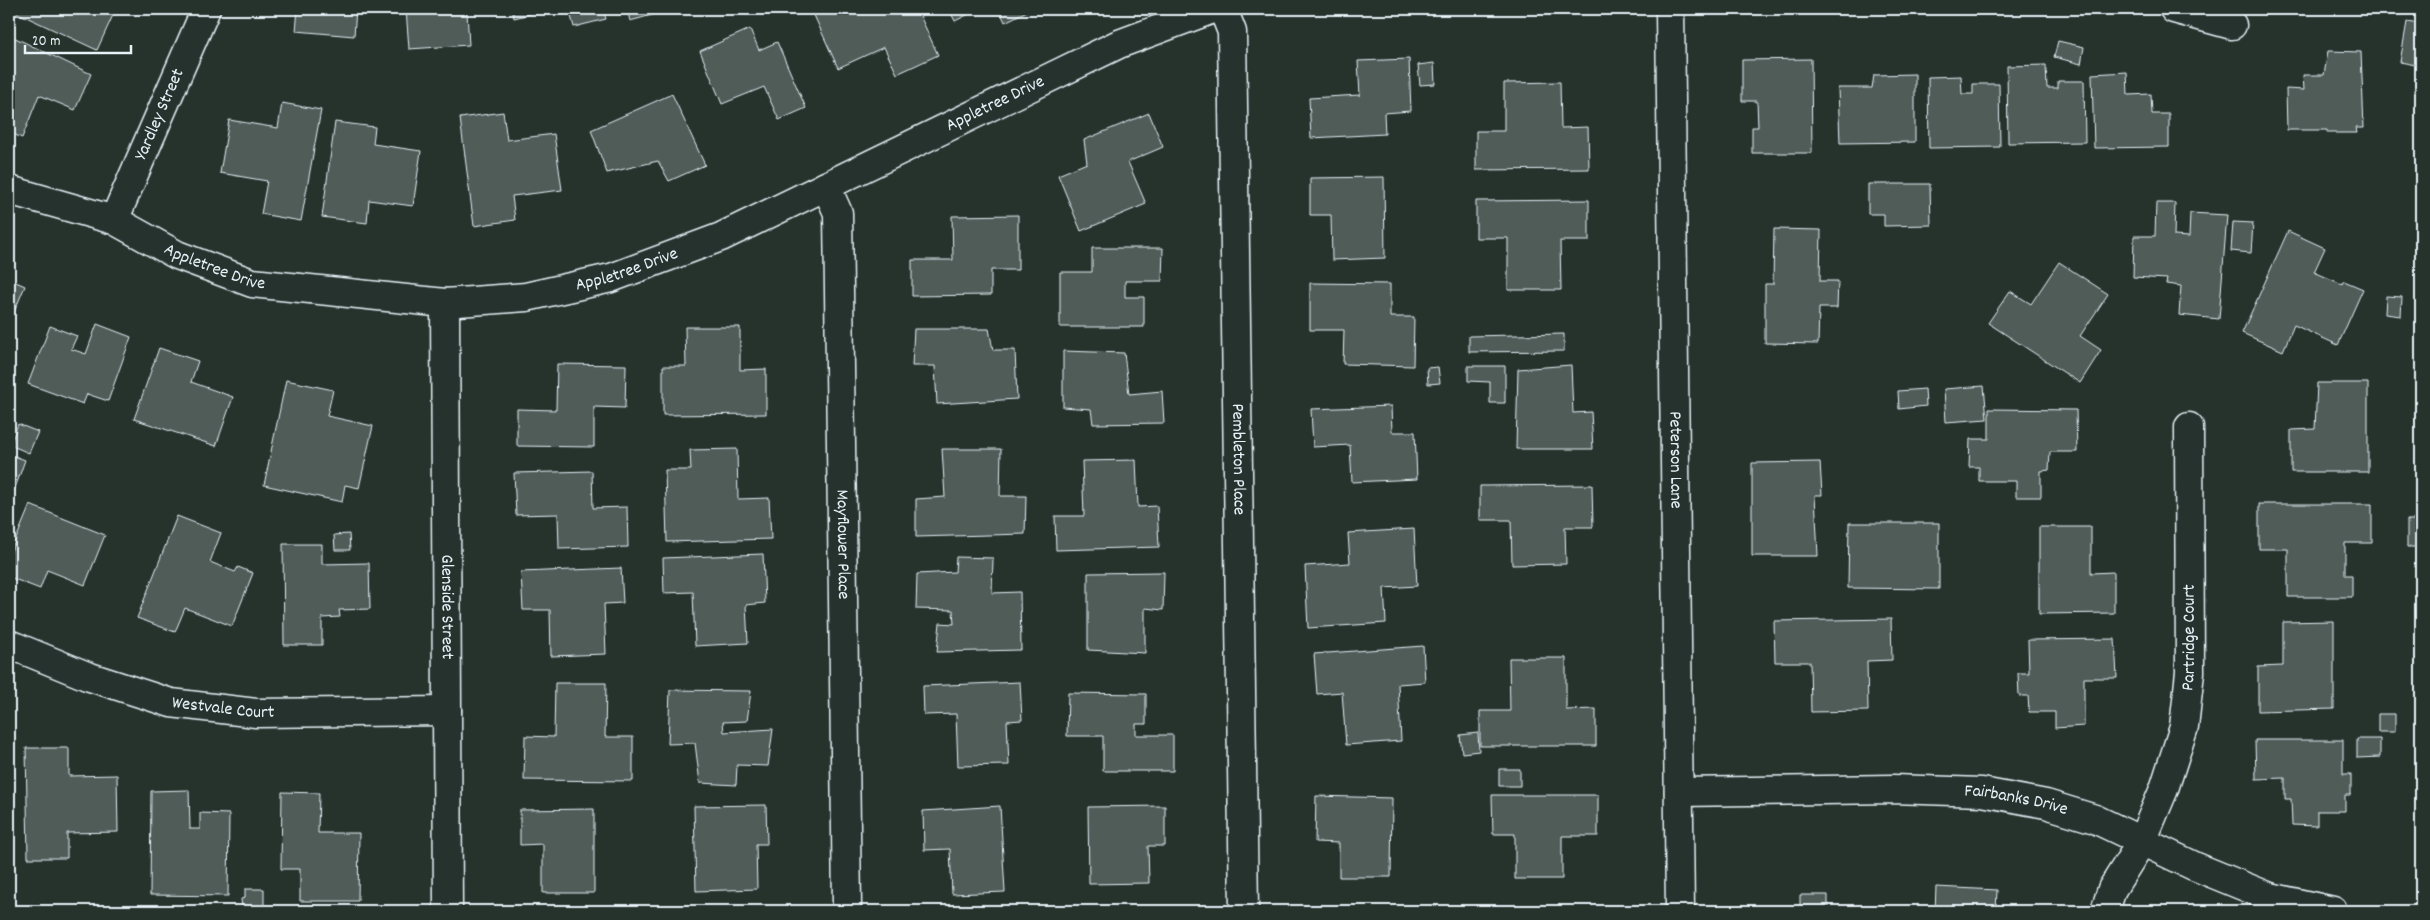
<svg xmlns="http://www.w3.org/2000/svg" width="2430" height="920" font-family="Dekko,sans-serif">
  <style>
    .building { fill: #505c59; stroke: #e8f1f8 }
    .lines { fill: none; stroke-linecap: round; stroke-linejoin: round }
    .street-casing { stroke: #e8f1f8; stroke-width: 31 }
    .street { stroke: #26332d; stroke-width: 28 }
    .labels { text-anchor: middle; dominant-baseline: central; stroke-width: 4.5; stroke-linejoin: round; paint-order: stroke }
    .street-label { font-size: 18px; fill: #e8f1f8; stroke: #26332d }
  </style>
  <rect width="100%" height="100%" fill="#26332d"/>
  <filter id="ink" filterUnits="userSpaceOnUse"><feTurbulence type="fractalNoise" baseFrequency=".02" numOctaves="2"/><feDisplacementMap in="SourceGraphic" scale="10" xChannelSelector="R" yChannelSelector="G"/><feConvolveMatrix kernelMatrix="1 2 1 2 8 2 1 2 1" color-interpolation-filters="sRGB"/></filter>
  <g filter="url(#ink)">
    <path class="building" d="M9,9H105L114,13L97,50Z
      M298,9H356L354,36L296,31Z
      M406,9H486V11L467,12L469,45L409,49Z
      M512,9H550L514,18Z
      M569,9H603L606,19L574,27Z
      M627,9H674L630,21Z
      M822,9H917L938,55L897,74L884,47L838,68L813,13Z
      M949,9H979L955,21Z
      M999,9H1031L1005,22Z
      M2407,22L2421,24V66L2400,62Z
      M750,29L759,50L777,42L806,108L779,120L764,87L722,104L700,51Z
      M9,35L91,74L75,110L39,95L22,138L9,132Z
      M2058,41L2084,47L2081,64L2054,57Z
      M2328,51L2361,52L2364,128H2356L2357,133H2327V130H2287L2286,89L2304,90L2303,75H2324Z
      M1409,59L1411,111L1384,113L1385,134L1311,138L1309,98L1360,95L1358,61Z
      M1811,59L1812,153H1752V127H1758L1757,101H1742V60Z
      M1434,63L1435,84L1420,85L1418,65Z
      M2046,65L2047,88H2058V81H2084L2085,142L2008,143L2007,66Z
      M2127,72L2128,95L2151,94L2152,114H2169V147L2094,148L2092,74Z
      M1915,74V142L1840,143L1838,88H1872L1874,75Z
      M1961,76L1962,94H1973V84H1999L2000,147L1929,148L1928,77Z
      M1560,82L1561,128L1588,127L1589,169L1476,170V131H1504V83Z
      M2421,90V114L2417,113Z
      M672,94L705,165L669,181L658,161L607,173L591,130Z
      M282,103L321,110L301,221L261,214L267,181L220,173L229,120L278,128Z
      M503,112L507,140L554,134L562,190L512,196L515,220L474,226L460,118Z
      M1149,113L1163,147L1128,162L1146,204L1081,231L1058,175L1087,163L1084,140Z
      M335,122L375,127L373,144L421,151L413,206L369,200L367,223L322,217Z
      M1384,177L1385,258L1332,260L1331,215H1310V178Z
      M1868,184H1930L1931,225L1884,226V214H1868Z
      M1589,200V241H1560L1561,290H1508V238H1476V201Z
      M2156,203H2175L2174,236L2189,237L2190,213L2227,215L2219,319L2179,315L2181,286L2166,284L2167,279L2133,277L2134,236H2155Z
      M1018,215V270H991V295L912,296V260H953L952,216Z
      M2233,222L2253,223L2251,253L2231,251Z
      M1774,229L1821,230L1820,281H1838L1837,308H1819L1818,344L1765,343V284H1773Z
      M2288,231L2325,248L2314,272L2342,284L2344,281L2363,289L2338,345L2294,325L2283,351L2242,333Z
      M1092,248H1163L1162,281H1125V297H1144V327H1060V272H1092Z
      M2059,262L2108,294L2080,336L2101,350L2080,383L1988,323L2010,291L2031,304Z
      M9,279L25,286L9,324Z
      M1310,283L1390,284V317H1414L1413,366L1343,364L1344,330H1310Z
      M2386,296L2402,297L2401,316L2385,314Z
      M97,324L131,337L108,401L87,394L83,404L28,384L50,326L77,336L71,349L86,354Z
      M685,327H740V370L766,369V414L663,415V366H686Z
      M914,329H989L993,350H1015L1017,399L937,404L935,366H912Z
      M1564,334V351L1469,352V336Z
      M159,348L198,361L191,382L233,397L216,446L134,419Z
      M1063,351L1124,353L1129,394L1162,391L1164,423L1093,424L1091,409L1063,407Z
      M557,364L626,365L625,408L594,407V447L517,446V409L556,410Z
      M1571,365L1573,413L1591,412L1593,449H1516L1518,369Z
      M1468,366H1505V403H1490V382L1468,381Z
      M1438,367L1440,383L1428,384L1427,368Z
      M286,380L333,390L327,416L373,426L359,488L345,485L342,502L264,485Z
      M2317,383H2368V472H2291V430L2315,429Z
      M1984,386L1987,419L1946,422L1944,389Z
      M1925,389L1926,406L1899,409L1898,391Z
      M1391,406L1392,432H1415L1417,479L1352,482L1350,445L1313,447L1311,409Z
      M1989,409L2076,410L2077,452H2050L2049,470L2041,471V497H2016V481H1979V467H1969L1970,439H1989Z
      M18,424L38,432L29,453L10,445Z
      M737,449L738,499L769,498L771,539L667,542L665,470H691L690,450Z
      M942,449H1001L1000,496H1026L1025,534L916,537V499L945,497Z
      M9,454L25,460L9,505Z
      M1136,460L1138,507L1157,506L1159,547L1056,550L1055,516H1084L1082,461Z
      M1820,462L1822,495H1815L1818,556H1752V463Z
      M592,471L593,508L627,507L628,547L559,549L558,514L516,515L514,473Z
      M1592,485L1593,527H1565L1566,564L1512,565L1511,520H1480V486Z
      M2259,504H2372V543H2345V575H2352V597H2288V549H2259Z
      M30,505L105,535L85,585L47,570L40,589L9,577V556Z
      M177,516L221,533L210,562L235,572L238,567L253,573L232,626L185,608L175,632L137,618Z
      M2407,520H2421V547H2407Z
      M1849,523H1939V589L1848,588Z
      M2039,527H2091V573L2114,572V613L2039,614Z
      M1414,529L1417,586L1384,588L1386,623L1308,628L1305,566L1350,563L1348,533Z
      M349,534L350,550H335L334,535Z
      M283,544H322V564L369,563L370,609L339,610L340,617L322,618V645H284Z
      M763,554L765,603L746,605L748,643L695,646L693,592L664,593L663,558Z
      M956,557L993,558L992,593L1020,592L1021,650L937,652L940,623L954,624L953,610L916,609L917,574L955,572Z
      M621,568L623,603L604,604L606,654L551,656L550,610H523L521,572Z
      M1164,572L1163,610L1145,608V653L1088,650V573Z
      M1891,619L1892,660L1867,661L1868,711L1811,712L1810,662H1775L1774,621Z
      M2334,621V709L2258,711V667L2283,666V622Z
      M2115,639L2117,678H2084V726L2055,728V712H2029L2028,696H2019L2018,673H2029L2028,640Z
      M1423,646L1425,682L1398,684L1401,741L1346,745L1342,692L1317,694L1314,654Z
      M1509,658H1566V710L1596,709V746H1480V711H1510Z
      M1020,682L1022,720L1007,721L1009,765L958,766L956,714L924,715L923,686Z
      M555,683H606L605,737H633V781L524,780L525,736L554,737Z
      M670,690L751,691L747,721L723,722L724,732L773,729L768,766L737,765L736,785L700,783L695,743L668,744Z
      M1068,693L1146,694V724H1136V735H1173V771H1103V736H1067Z
      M2378,714H2395V732H2378Z
      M1478,733L1479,751L1462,753L1460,735Z
      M2357,739H2380V757L2357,758Z
      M2255,740H2343V774H2351V795H2345V811H2317V826L2292,825L2291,799H2285V778L2256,779Z
      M26,748H69V776L117,775L118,832L67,833V858H28Z
      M1499,769H1520V786H1499Z
      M189,790L190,829H200V813L229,814L228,896L150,895L151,791Z
      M282,792L319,793L318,833H359L358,901H300V869H281Z
      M1492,795H1598V836H1562V879H1515V834H1493Z
      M1316,796L1392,798L1391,877H1339V843L1315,842Z
      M766,805L767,844H756L757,889L696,891L694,806Z
      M1000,806L1005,892L952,894L950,849L924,850L923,811Z
      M1165,806V846H1148L1149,883L1089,884L1088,807Z
      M594,809V893H543V844L520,845V810Z
      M1936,887L1997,890L1996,911H1935Z
      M245,889H264V911H245V908H242L241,899L245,898Z
      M1800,895H1828V911H1800Z"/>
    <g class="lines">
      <g class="street-casing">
        <g id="street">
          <path id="s1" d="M1223,9L1232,32L1244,911"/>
          <path id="s2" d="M1670,9L1680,911"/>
          <path d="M2174,9L2232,25"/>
          <path id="s3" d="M826,186L838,213L847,906"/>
          <path id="s4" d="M9,190L114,220L177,255L252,283L445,303L526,297L611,278L721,237L1119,44L1213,9"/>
          <path id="s5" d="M114,220L206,9"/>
          <path id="s6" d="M445,303L448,911"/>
          <path id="s7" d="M9,644L87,676L171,703L256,713L447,711"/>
          <path id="s8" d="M1679,792L1893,789L1982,792L2046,804L2095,819L2194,866L2270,897L2333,911"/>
          <path id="s9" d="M2105,911L2112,889L2142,841L2164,789L2184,727L2190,672L2189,427"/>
        </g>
      </g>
      <use href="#street" class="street"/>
    </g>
  </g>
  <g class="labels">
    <g class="street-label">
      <text stroke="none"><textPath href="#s4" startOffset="1046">Appletree Drive</textPath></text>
      <text stroke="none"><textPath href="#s5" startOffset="115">Yardley Street</textPath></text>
      <text stroke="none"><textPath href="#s4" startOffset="221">Appletree Drive</textPath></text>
      <text stroke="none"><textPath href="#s4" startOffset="641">Appletree Drive</textPath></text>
      <text stroke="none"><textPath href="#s1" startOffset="452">Pembleton Place</textPath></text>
      <text stroke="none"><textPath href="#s2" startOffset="451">Peterson Lane</textPath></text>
      <text stroke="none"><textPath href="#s3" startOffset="361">Mayflower Place</textPath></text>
      <text stroke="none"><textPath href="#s6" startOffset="304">Glenside Street</textPath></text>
      <text stroke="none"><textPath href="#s9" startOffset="291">Partridge Court</textPath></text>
      <text stroke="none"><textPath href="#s7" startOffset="225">Westvale Court</textPath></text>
      <text stroke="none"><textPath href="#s8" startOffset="338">Fairbanks Drive</textPath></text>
    </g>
  </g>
  <rect width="2430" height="920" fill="none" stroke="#26332d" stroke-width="30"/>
  <rect x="15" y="15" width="2400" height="890" fill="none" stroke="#e8f1f8" stroke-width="2" filter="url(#ink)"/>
  <path d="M25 45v8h106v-8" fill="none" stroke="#e8f1f8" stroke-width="2.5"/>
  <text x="32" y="45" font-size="15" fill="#e8f1f8" stroke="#26332d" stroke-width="4" paint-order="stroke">20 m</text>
</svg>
